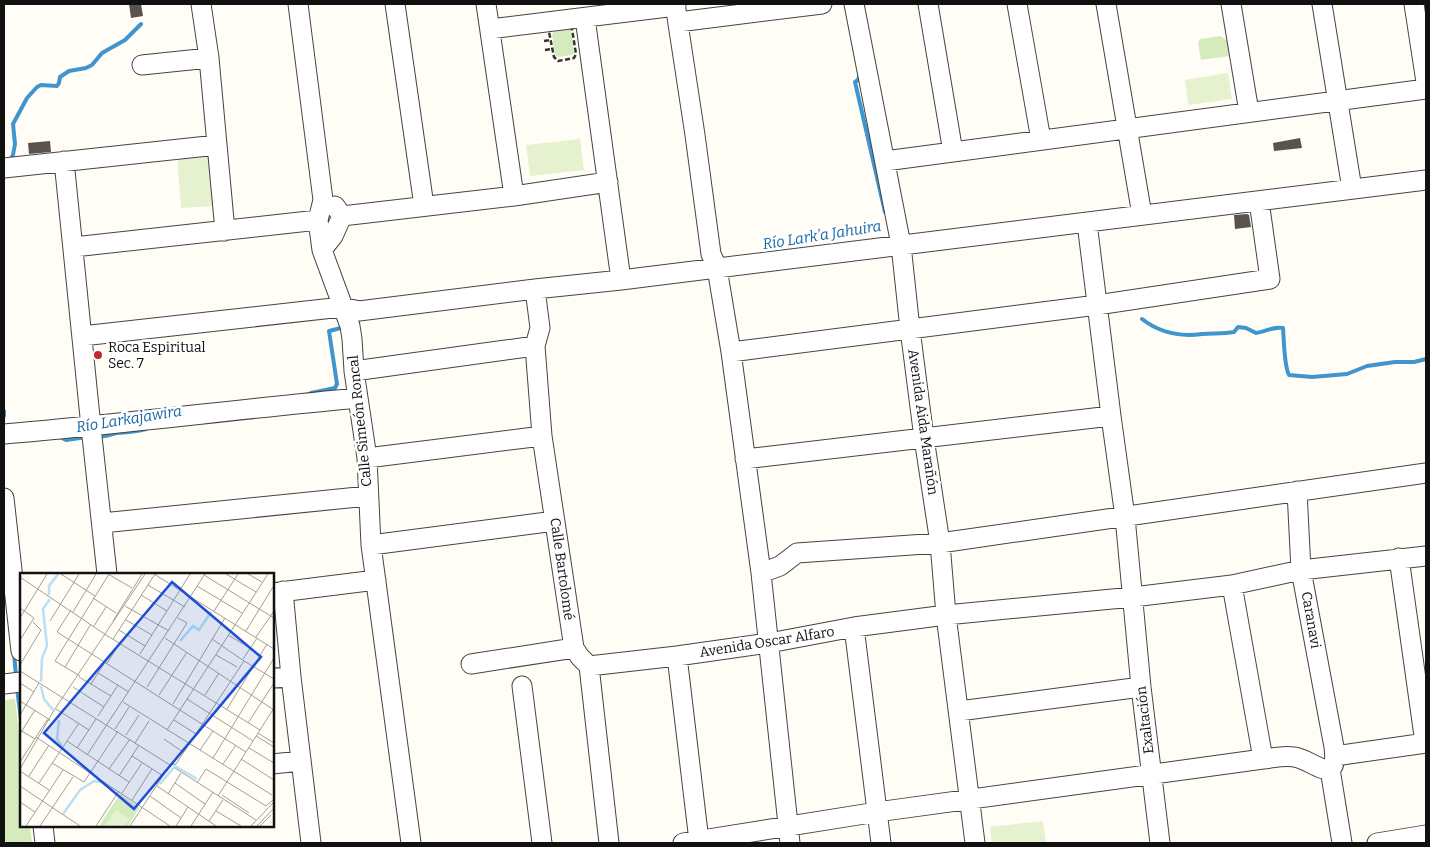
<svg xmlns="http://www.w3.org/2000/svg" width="1430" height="847" font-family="Bitter,serif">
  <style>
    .green { fill: #d5ebbd }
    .pitch { fill: #e6f2cf }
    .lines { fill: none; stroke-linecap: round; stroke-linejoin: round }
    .stream { stroke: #3f96cf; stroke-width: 4 }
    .building { fill: #5a524d }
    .minor-casing { stroke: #444; stroke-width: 21 }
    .path { stroke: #333; stroke-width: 2.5; stroke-dasharray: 5 2.5; stroke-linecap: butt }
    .minor { stroke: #fff; stroke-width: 19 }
    .poi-dot { fill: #c4262e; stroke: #fff; stroke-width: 2 }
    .labels { text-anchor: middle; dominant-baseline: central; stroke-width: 5; stroke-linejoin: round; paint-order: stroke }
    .poi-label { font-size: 14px; fill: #111; stroke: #fff; text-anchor: start }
    .street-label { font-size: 14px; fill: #111; stroke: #fff }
    .water-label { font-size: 15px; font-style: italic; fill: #1768a6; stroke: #fff }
    .inset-river { fill: none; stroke: #b9e0f7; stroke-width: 2.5 }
    .inset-road { fill: none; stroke: #a09f9a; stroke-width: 1 }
    .view { fill: #1d4ed8; fill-opacity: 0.15; stroke: #1d4ed8; stroke-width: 2.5 }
    .inset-edge { fill: none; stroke: #111; stroke-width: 2.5 }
  </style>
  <rect width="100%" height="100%" fill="#fffdf5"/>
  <path class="green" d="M569,29L571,31L574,53L572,55L558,57L555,55L552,34L554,32Z
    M1221,36L1227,41L1230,56L1201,60L1198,43L1200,39Z
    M15,699L21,752V826H30L32,843H4V700Z"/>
  <path class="pitch" d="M1228,73L1232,99L1188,105L1185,80Z
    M580,139L584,170L530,176L526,145Z
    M209,152L213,206L181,208L177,155Z
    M1043,821L1046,843H992L990,827Z"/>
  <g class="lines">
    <path class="stream" d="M860,74L858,80L855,82L885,212
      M9,162L13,155L15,144L13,124L27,98L37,87L41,85L57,86L59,83L60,77L69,71L86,68L92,65L102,53L125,40L141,24
      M1142,319C1160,333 1180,337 1202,334C1213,333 1223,334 1234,332L1238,327L1246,328L1256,333C1265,332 1273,326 1283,328C1284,340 1284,366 1289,375L1312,377L1347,374L1367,366L1395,362H1414L1426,359
      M311,393L335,388L337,384L329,331L345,327
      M4,411V416
      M58,436L66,440L87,437
      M96,437C104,437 109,435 117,433C127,432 136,432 146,429
      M14,653L16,676
      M17,688L21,720"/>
  </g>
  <path class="building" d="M129,4H141L143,16L131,18Z
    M1300,138L1302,148L1274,151L1273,143Z
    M50,141L51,152L29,154L28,143Z
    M1247,214L1249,215L1251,227L1235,229L1234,215Z"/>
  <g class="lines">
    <g class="minor-casing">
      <path id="minor" d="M201,4L209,58L225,231
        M298,4L323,200L318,220L322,250L350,326L352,339L354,371L367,458L371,545L411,843
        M395,4L424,206
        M486,4L514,196
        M675,4L695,135L711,254L717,268L731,352L761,573L790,843
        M854,4L901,245L910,329L924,438L940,543L946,615L975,843
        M928,4L953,152
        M1017,4L1041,140
        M1106,4L1142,215
        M1231,4L1249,112
        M1322,4L1352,189
        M1414,4L1426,82
        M585,18L621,280
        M678,22L822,4
        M490,29L676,6
        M142,65L209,58
        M64,161L91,427L107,574
        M885,161L1426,89
        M4,168L217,145
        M342,216L514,196L608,182
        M1087,223L1111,416L1125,517L1141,687L1160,843
        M74,247L318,220
        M322,250L333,236L342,216L335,206
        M535,289L540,328L535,346L542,436L574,648L580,657L589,666L609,843
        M82,336L342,307L359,311L535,289L621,280L1426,180
        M731,352L1097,305L1270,279L1259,201
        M354,371L535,346
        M4,434C122,424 240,409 358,398
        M367,458L542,436
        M745,459L1111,416
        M4,498L21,651
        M102,523L368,496
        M371,545L555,521
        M1399,558L1425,743
        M761,573L780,566L797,553L940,543L1426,473
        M1232,585L1263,759
        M283,591L291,677L311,843
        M272,593L376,580
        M854,627L881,843
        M677,656L699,841
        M471,664L574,648
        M589,666L677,656L769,643L854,627L946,615L1133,597L1232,585L1301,570L1426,556
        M272,678L291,677
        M4,684L21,682
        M522,686L542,843
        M959,711L1141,687
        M1335,756L1426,743
        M272,764L301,761
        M1330,769L1342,843
        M43,826L45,843
        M683,843L877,812L1263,759C1273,758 1284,755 1294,757C1313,759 1339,790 1334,747L1301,570L1297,491
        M1377,843L1426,835"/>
    </g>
    <path class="path" d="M569,27L572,29L576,54L574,58L558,61L554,57L549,32L551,30Z
      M544,41L551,40
      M545,50L552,49"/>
    <use href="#minor" class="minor"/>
  </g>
  <circle class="poi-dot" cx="98" cy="355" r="5"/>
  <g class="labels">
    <g class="poi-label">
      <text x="108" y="347">Roca Espiritual<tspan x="108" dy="16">Sec. 7</tspan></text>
    </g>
    <g class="street-label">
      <text transform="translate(360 421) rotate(-96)">Calle Simeón Roncal</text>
      <text transform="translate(923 422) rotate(82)">Avenida Aida Marañón</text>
      <text transform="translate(562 569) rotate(82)">Calle Bartolomé</text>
      <text transform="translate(1311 620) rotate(80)">Caranavi</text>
      <text transform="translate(767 642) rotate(-9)">Avenida Oscar Alfaro</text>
      <text transform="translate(1145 720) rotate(-97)">Exaltación</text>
    </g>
    <g class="water-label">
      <text transform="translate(822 235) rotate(-9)">Río Lark’a Jahuira</text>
      <text transform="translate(129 419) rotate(-9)">Río Larkajawira</text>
    </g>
  </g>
  <g transform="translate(20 573)">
    <rect width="254" height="254" fill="#fffdf5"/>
    <path d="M100,221L119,235L108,253H79Z" fill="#d5ebbd"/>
    <path d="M96,237L109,246L105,253H85Z" fill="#e6f2cf"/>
    <path class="inset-river" d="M29,22V13L38,1M160,68L173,53L179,57L191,39M21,109L22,85L27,73L23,36L30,26M21,113L24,126L33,137M39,147L37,166L42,173M140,211L155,193L177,206M43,241L60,217L74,208L81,209"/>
    <path class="inset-road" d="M41,1L75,23M88,1L112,15M134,1L254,76M206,1L236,19M228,1L242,9M184,2L254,45M0,4L86,62L240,157M128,12L165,34M177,13L222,40M121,22L147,38M73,25L96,40M105,33L149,58M0,35L14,45L0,67M51,37L37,59L226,179M194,38L218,1M53,39L76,1M0,45L27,1M106,47L132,62M30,48L59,1M93,48L122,1M74,53L86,34M99,57L125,73M226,58L253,14M208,62L230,75M236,64L254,38M145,65L254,137M93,66L135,1M120,81L170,1M196,82L217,94M223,86L237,65M224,88L254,106M87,90L100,70M0,92L21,57L13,49M45,94L71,51M0,98L150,192L156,191L224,88L192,66M78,100L109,119M60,103L35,88L89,1M59,104L91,123M0,110L14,119M71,111L85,89M53,114L84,134M127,114L167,50L158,45M139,122L167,79M185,122L199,100M167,126L233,168M0,128L30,147M103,129L252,222M153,131L205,45M36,136L69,157M207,136L247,71M0,142L19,110M78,143L98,112M154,147L176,161M228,150L254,110M95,156L109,134M0,157L15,166M147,157L248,1M238,160L254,170M0,161L15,137M106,162L119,142M236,163L254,174M16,164L150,253M144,166L163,179M47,168L109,209M115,170L129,148M57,175L76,146M229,175L254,190M180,177L193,158M67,182L185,1M112,183L143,203M193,185L254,85M221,186L254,207M0,189L27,147H30M32,190L64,209L98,158M203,191L216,172M155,195L236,247M0,196L33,139L125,1M89,196L110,166M0,198L29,217M9,203L29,172M99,203L119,172M19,210L59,150M155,210L185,231M177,210L186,196L246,233L254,226M0,213L60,253M137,213L196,253M102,220L122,190M148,221L161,200M202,222L229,240M130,223L161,245M198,223L254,135M112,227L132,196M0,229L15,239M196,238L221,253M189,248L203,227M6,253L43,197M20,253L53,204M76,253L99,218M110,253L150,192M156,253L168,234M171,253L193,219M231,253L254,229M237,253L254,235M240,253L251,242"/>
    <path class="view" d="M152,9L241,84L114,236L24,160Z"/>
    <rect width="254" height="254" class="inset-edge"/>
  </g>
  <rect width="1430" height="847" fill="none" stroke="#111111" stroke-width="10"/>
</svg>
